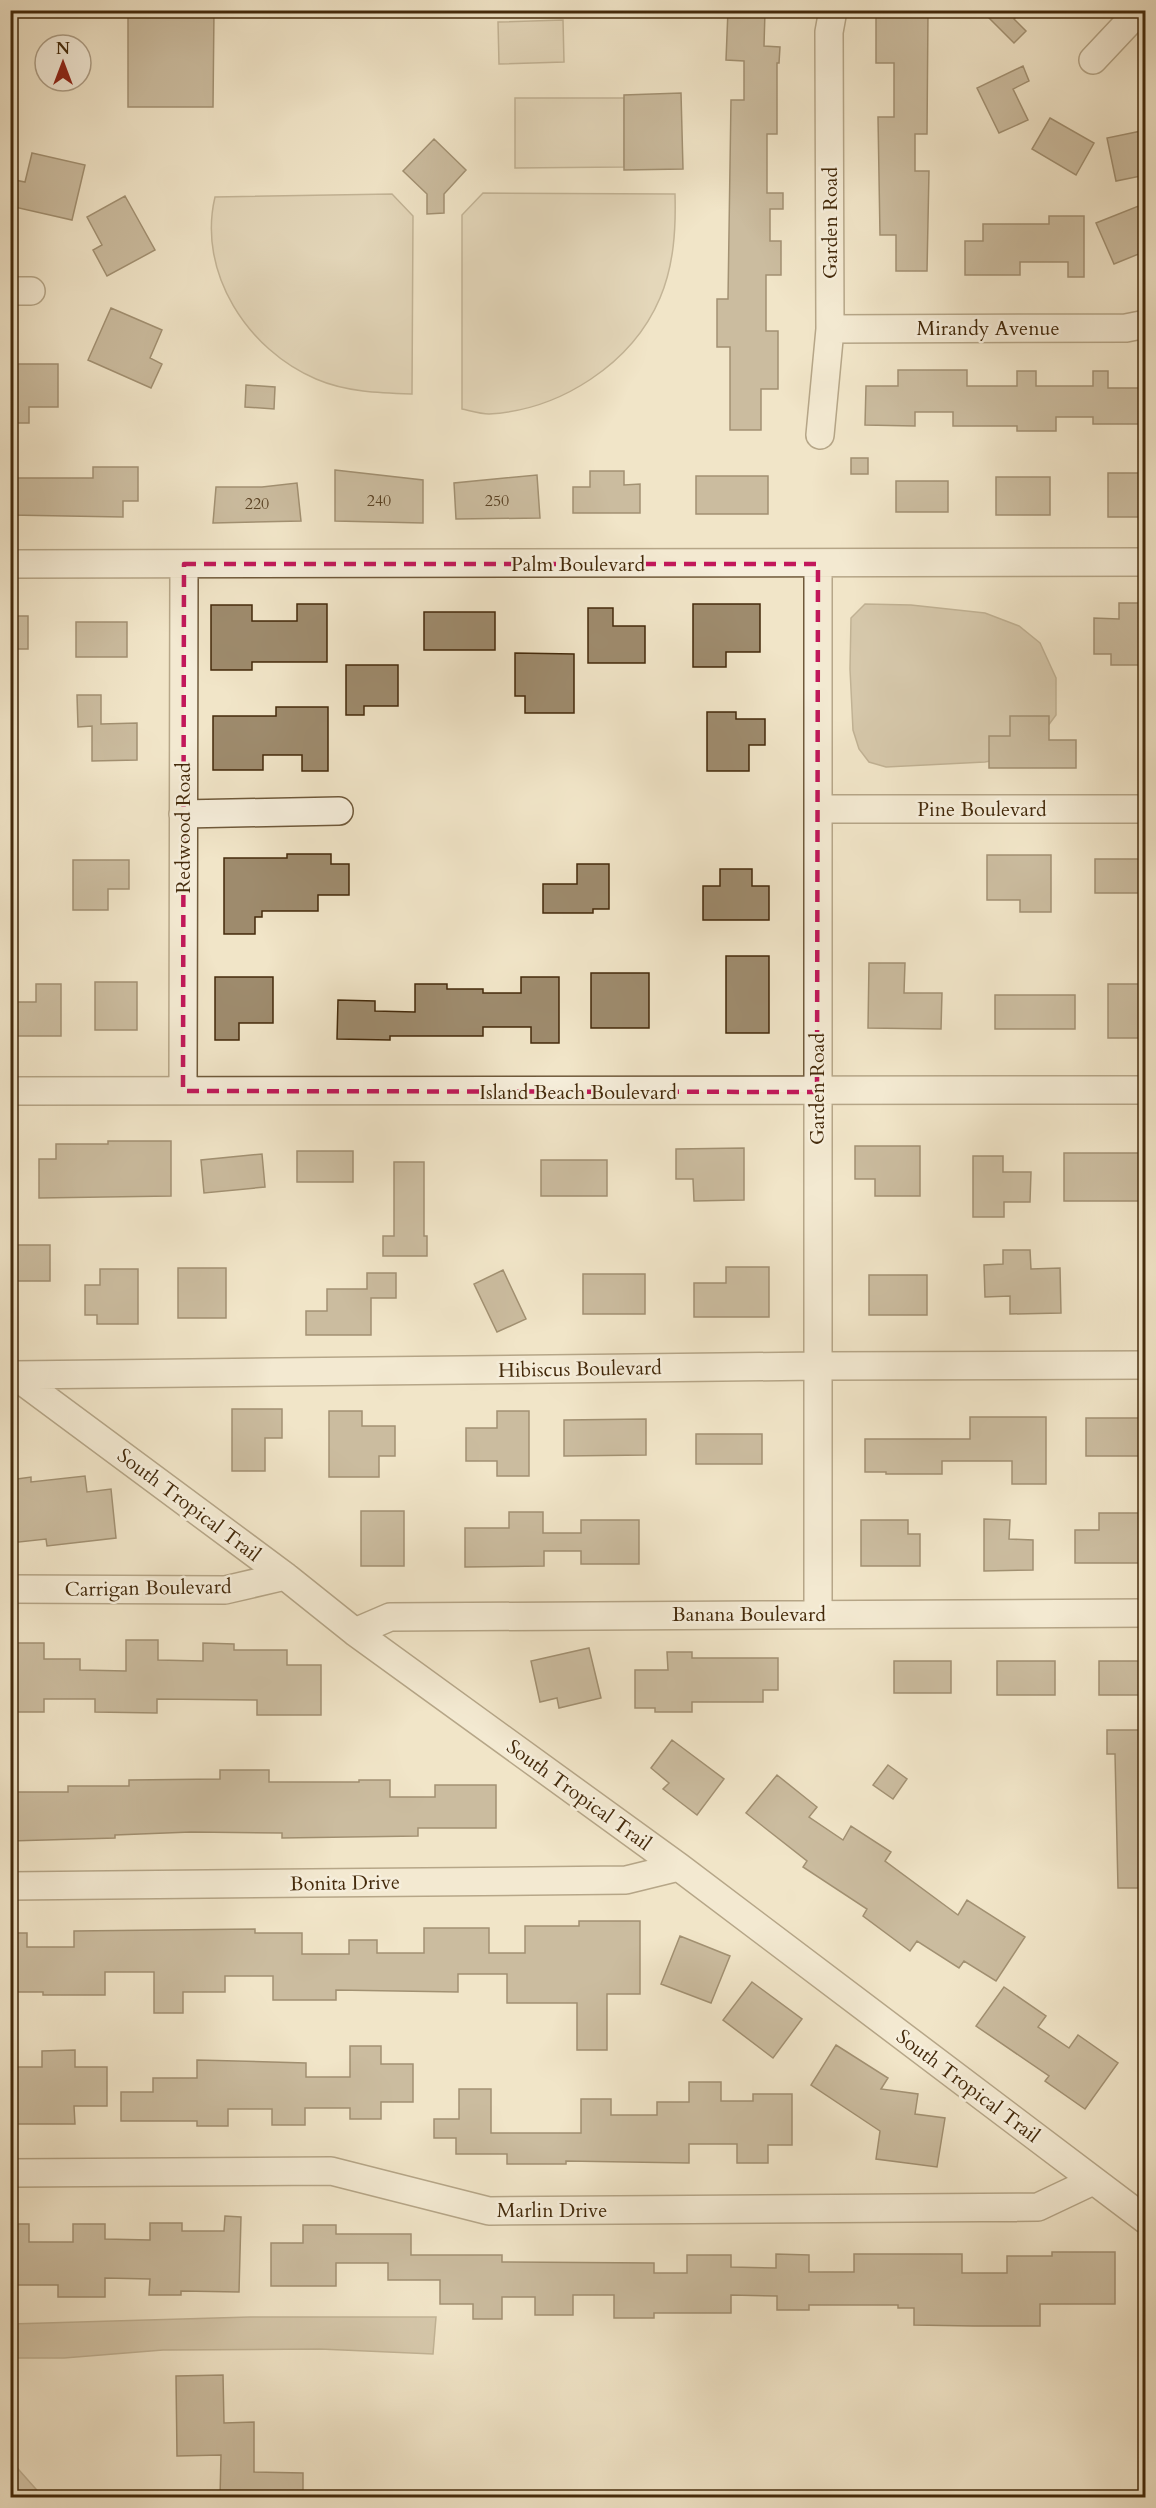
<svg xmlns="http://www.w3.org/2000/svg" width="1156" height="2508" font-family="Cardo,serif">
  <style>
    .green { fill: #d4c5a8; stroke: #8c785a; stroke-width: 1.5 }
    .water { fill: #b6a588; stroke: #887456; stroke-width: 1.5 }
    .building { fill: #9e8b6d; stroke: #442a0b; stroke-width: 1.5 }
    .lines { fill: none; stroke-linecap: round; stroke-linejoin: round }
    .minor-casing { stroke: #6f593a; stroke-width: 30 }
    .minor { stroke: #f6eedb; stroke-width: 27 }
    .marked { fill: none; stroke: #c2185b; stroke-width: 4.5; stroke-dasharray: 12 8; stroke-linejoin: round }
    .labels { text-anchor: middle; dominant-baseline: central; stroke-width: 5; stroke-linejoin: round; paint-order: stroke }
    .number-label { font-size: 16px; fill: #5a4224 }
    .street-label { font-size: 20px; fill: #442a0b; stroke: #f6eedb }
  </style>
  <rect width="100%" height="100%" fill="#f1e5c8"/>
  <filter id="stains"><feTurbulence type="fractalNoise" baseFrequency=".00333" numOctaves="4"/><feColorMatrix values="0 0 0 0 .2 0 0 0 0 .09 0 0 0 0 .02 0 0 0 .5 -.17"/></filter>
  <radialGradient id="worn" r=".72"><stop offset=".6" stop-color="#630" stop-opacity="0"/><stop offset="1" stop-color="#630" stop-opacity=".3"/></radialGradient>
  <path class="green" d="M563,20L564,62L499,64L498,22Z
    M515,98H624V167L515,168Z
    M483,193L675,194C676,229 674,265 660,298C632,364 560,410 489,414C481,414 471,411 462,409V215Z
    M392,194L413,216L412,394C380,393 346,392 316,379C248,350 197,273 215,197Z"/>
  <path class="water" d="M865,604L911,605L985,613L1019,626L1040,643L1056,678V715L1027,754L985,762L886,767L869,762L859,749L853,730L850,669L851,618Z
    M250,2317H436L433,2354L320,2349L163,2350L64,2358H11V2324Z
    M11,2461L43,2497H11Z"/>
  <path class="building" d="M128,10H214L213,107H128Z
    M728,10L765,11L764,46L780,47L779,63H777V134H767V193H783V209H770V241H781V275H766V331H778V389H761V430H730V347H717V299H728L731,100H744V61L726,60Z
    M981,10H1023L1014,19L1026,31L1014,43Z
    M876,12H928L927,134H915V171H929L927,271H896V235H880L878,117H894V63H876Z
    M1023,66L1029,81L1013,89L1028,120L999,133L977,88Z
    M681,93L683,169L624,170V95Z
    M1050,118L1094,143L1076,175L1032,149Z
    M1146,130V175L1116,181L1107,138Z
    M434,139L466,170L444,194V213L427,214V194L403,171Z
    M32,153L85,165L72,220L10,206V179L25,182Z
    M125,196L155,250L107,276L93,250L102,245L87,217Z
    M1146,203V251L1114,264L1096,223Z
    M1049,216H1084V277H1068V262H1020V275H965V241H983V224H1049Z
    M111,308L162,330L150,358L162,364L151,388L88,360Z
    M10,364H58V407H29V423H10Z
    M898,370H967V386H1017V371H1036V386H1093V371H1108V388H1144V424H1093V417H1056V431H1017V426H953V412H915V426L865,425L866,386H898Z
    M246,385L275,387L274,409L245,407Z
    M851,458H868V474H851Z
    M93,467H138V501H123V517L10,515V478H93Z
    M335,470L423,480V523L335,521Z
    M590,471H624V485L640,484V513H573V487H590Z
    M1108,473H1141V487H1146V517H1108Z
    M537,475L540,518L456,519L454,483Z
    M696,476H768V514H696Z
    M996,477H1050V515H996Z
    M896,481H948V512H896Z
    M297,483L301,521L213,523L216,487H262Z
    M1119,603H1145V665H1111V654H1094V618L1119,619Z
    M297,604H327V662H252V670H211V605H252V621H297Z
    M693,604H760V652H726V667H693Z
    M588,608H613V626H645V663H588Z
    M424,612H495V650H424Z
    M10,616H28V649H10Z
    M76,622H127V657H76Z
    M515,653L574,654V713H525V696H515Z
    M346,665H398V706H364V715H346Z
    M77,695H101V724L137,723V760L92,761V726L78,727Z
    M276,707H328V771H302V755H263V770H213V716H276Z
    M707,712H736V719H765V745H749V771H707Z
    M1010,716H1049V740H1076V768H989V736H1010Z
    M287,854H331V864H349V895H318V911H262V917H255V934H224V858H287Z
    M987,855H1051V912H1020V900H987Z
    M1095,859H1146V893H1095Z
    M73,860H129V889H108V910H73Z
    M577,864H609V909H593V913H543V884H577Z
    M720,869H752V886H769V920H703V886H720Z
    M726,956H769V1033H726Z
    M869,963H905L904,993H942L941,1029L868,1028Z
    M591,973H649V1028H591Z
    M215,977H273V1023H239V1040H215Z
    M521,977H559V1043H531V1027H483V1036H390V1040L337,1039L338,1000L375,1001V1011L415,1012V984H447V989H483V993H521Z
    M95,982H137V1030H95Z
    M36,984H61V1036H10V1002H36Z
    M1108,984H1146V1038H1108Z
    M995,995H1075V1029H995Z
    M108,1141H171V1196L39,1198V1159H56V1144H108Z
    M855,1146H920V1196H875V1179H855Z
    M744,1148V1200L694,1201L693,1179H676V1149Z
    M297,1151H353V1182H297Z
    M1064,1153H1146V1201H1064Z
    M262,1154L265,1187L204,1193L201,1160Z
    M973,1156H1003V1172H1031L1030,1202H1004V1217H973Z
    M541,1160H607V1196H541Z
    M394,1162H424V1236H427V1256H383V1236H394Z
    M11,1245H50V1281H11Z
    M1003,1250H1030L1031,1269L1060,1268L1061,1313L1010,1314V1296L985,1297L984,1265L1003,1264Z
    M726,1267H769V1317H694V1283H726Z
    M178,1268H226V1318H178Z
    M100,1269H138V1324H97V1315H85V1285H100Z
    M503,1270L526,1319L497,1332L474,1284Z
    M367,1273H396V1298H371V1335H306V1311H327V1289H367Z
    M583,1274H645V1314H583Z
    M869,1275H927V1315H869Z
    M232,1409H282V1438H265V1471H232Z
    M329,1411H362V1426H395V1456H379V1477H329Z
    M497,1411H529V1476H497V1461H466V1428H497Z
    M970,1417H1046V1484H1012V1461H942V1474H886V1472H865V1439H970Z
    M1086,1418H1146V1456H1086Z
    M646,1419V1455L564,1456V1420Z
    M696,1434H762V1464H696Z
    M85,1476L87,1492L111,1489L116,1538L47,1546L46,1539L10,1543V1480L31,1477V1482Z
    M361,1511H404V1566H361Z
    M509,1512H543V1533H581V1520H639V1564H581V1551H544V1566L465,1567V1528H509Z
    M1099,1513H1146V1563H1075V1530H1099Z
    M984,1519L1010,1520L1009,1539L1033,1540V1570L984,1571Z
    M861,1520H908V1534H920V1566H861Z
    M126,1640H158V1660L203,1661V1643L234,1644V1650H287V1665H321V1715H257V1700L157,1699V1713L95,1712V1699H44V1712H13V1643H44V1659H80V1670L126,1671Z
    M589,1648L601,1698L559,1708L557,1698L540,1702L531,1661Z
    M667,1652H692V1658H778V1690H763V1702H692V1712H655V1708H635V1670H668Z
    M894,1661H951V1693H894Z
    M997,1661H1055V1695H997Z
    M1099,1661H1146V1695H1099Z
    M1107,1730H1146V1888H1118L1115,1754H1107Z
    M672,1740L724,1779L697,1815L663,1789L669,1783L651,1768Z
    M888,1765L907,1779L893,1799L873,1785Z
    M220,1770H269V1782H359V1780H390V1797H435V1785H496V1828H418V1836L282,1838V1833L191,1832L115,1835V1838L10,1841V1792H68V1786H129V1780L220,1779Z
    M777,1775L817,1807L809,1817L843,1840L851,1826L891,1852L885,1861L958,1915L967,1900L1025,1937L996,1981L964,1961L959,1968L917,1941L910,1951L863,1916L867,1909L803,1867L807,1861L746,1813Z
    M579,1921H640V1994H607V2050H577V2003H507V1974H458V1992L336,1990V2000H273V1976H225V1992H183V2013H154V1972H105V1995H43V1992H10V1933H27V1947H74V1931L255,1929V1933H302V1954H349V1940H377V1953H424V1928H489V1953H525V1926H579Z
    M680,1936L730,1956L711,2003L661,1984Z
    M752,1982L802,2019L773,2058L723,2020Z
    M1004,1987L1046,2016L1038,2027L1069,2048L1078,2035L1118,2063L1085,2109L1045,2081L1049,2076L976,2026Z
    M836,2045L888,2078L881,2089L918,2094L915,2114L945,2118L937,2167L876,2159L880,2131L811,2085Z
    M350,2046H381V2064H413V2102H381V2119H350V2108H305V2125H272V2109H228V2126H197V2121H121V2092H153V2078H197V2060L306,2063V2077H350Z
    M75,2050V2067H107V2106H74L75,2124H10V2067H42V2051Z
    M689,2082H721V2101H753V2094H792V2145H768V2163H737V2144H689V2163L566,2161V2164H507V2154H456V2138H434V2119H459V2089H491V2133H581V2099H611V2115H657V2102H689Z
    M225,2216L241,2217L239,2292L181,2291V2295H149L150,2279L105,2278V2297H58V2285H10V2224H29V2242H73V2224H105V2239L150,2240V2223H182V2231H224Z
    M303,2225H336V2234H411V2255H502V2262L654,2263V2273H687V2255H731V2267L776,2268V2254L809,2255V2272H854V2254H962V2273H1007V2256H1052V2252H1115V2304H1040V2326H974L914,2325V2308H898V2305H809V2310H777V2296L731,2295V2313H654V2318H614V2295H573V2315H535V2297H502V2319H473V2304H440V2280H388V2263H336V2286H271V2243H303Z
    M223,2375L224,2423L254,2422V2472L303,2473V2498H220L221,2455L177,2456L176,2376Z"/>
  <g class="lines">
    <g class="minor-casing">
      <path id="minor" d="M1093,60L1140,10
        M10,291H31
        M830,329L1126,328L1146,324
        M820,435L830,329L829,32L833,10
        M10,564L1146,562
        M819,809H1146
        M183,814L339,811
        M10,1091L1146,1090
        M183,1091L184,564
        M10,1372L285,1576L355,1632L679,1867L1146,2220
        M15,1375L818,1366L1146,1365
        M10,1589L225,1590L285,1576
        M818,1613V564
        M355,1632L390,1617L1146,1613
        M10,1886L626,1880L679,1867
        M10,2173L331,2171L489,2211L1038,2207L1093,2181"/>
    </g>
    <use href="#minor" class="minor"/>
  </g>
  <path d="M0 0H1156V2508H0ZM184,564H818L817,1092L183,1091Z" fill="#f1e5c8" fill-opacity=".55" fill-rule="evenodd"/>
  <path class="marked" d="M184,564H818L817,1092L183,1091Z"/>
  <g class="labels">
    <g class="number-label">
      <text x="379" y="501">240</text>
      <text x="497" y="501">250</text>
      <text x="257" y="504">220</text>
    </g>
    <g class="street-label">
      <text transform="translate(830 223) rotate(-90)">Garden Road</text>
      <text x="988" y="328">Mirandy Avenue</text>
      <text x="578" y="564">Palm Boulevard</text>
      <text x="982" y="809">Pine Boulevard</text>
      <text transform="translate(183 828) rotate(-90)">Redwood Road</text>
      <text transform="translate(817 1089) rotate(-90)">Garden Road</text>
      <text x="578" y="1092">Island Beach Boulevard</text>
      <text transform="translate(580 1369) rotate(-1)">Hibiscus Boulevard</text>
      <text transform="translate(189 1505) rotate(37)">South Tropical Trail</text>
      <text transform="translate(148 1588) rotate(-1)">Carrigan Boulevard</text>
      <text x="749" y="1614">Banana Boulevard</text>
      <text transform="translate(579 1795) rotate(36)">South Tropical Trail</text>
      <text transform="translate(345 1883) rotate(-1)">Bonita Drive</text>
      <text transform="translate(968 2086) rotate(37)">South Tropical Trail</text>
      <text x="552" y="2210">Marlin Drive</text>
    </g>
  </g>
  <rect width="1156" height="2508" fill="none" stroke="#f1e5c8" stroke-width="36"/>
  <rect x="12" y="12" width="1132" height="2484" fill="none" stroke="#442a0b" stroke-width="3"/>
  <rect x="18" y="18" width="1120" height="2472" fill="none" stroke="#442a0b" stroke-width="1.5"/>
  <g transform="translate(63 63)"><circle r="28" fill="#f6eedb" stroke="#afa088" stroke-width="1.5"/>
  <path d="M0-4.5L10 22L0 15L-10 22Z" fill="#8f2418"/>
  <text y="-9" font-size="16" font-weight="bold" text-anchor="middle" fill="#442a0b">N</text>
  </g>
  <rect width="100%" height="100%" filter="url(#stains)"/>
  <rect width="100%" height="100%" fill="url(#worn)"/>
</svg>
